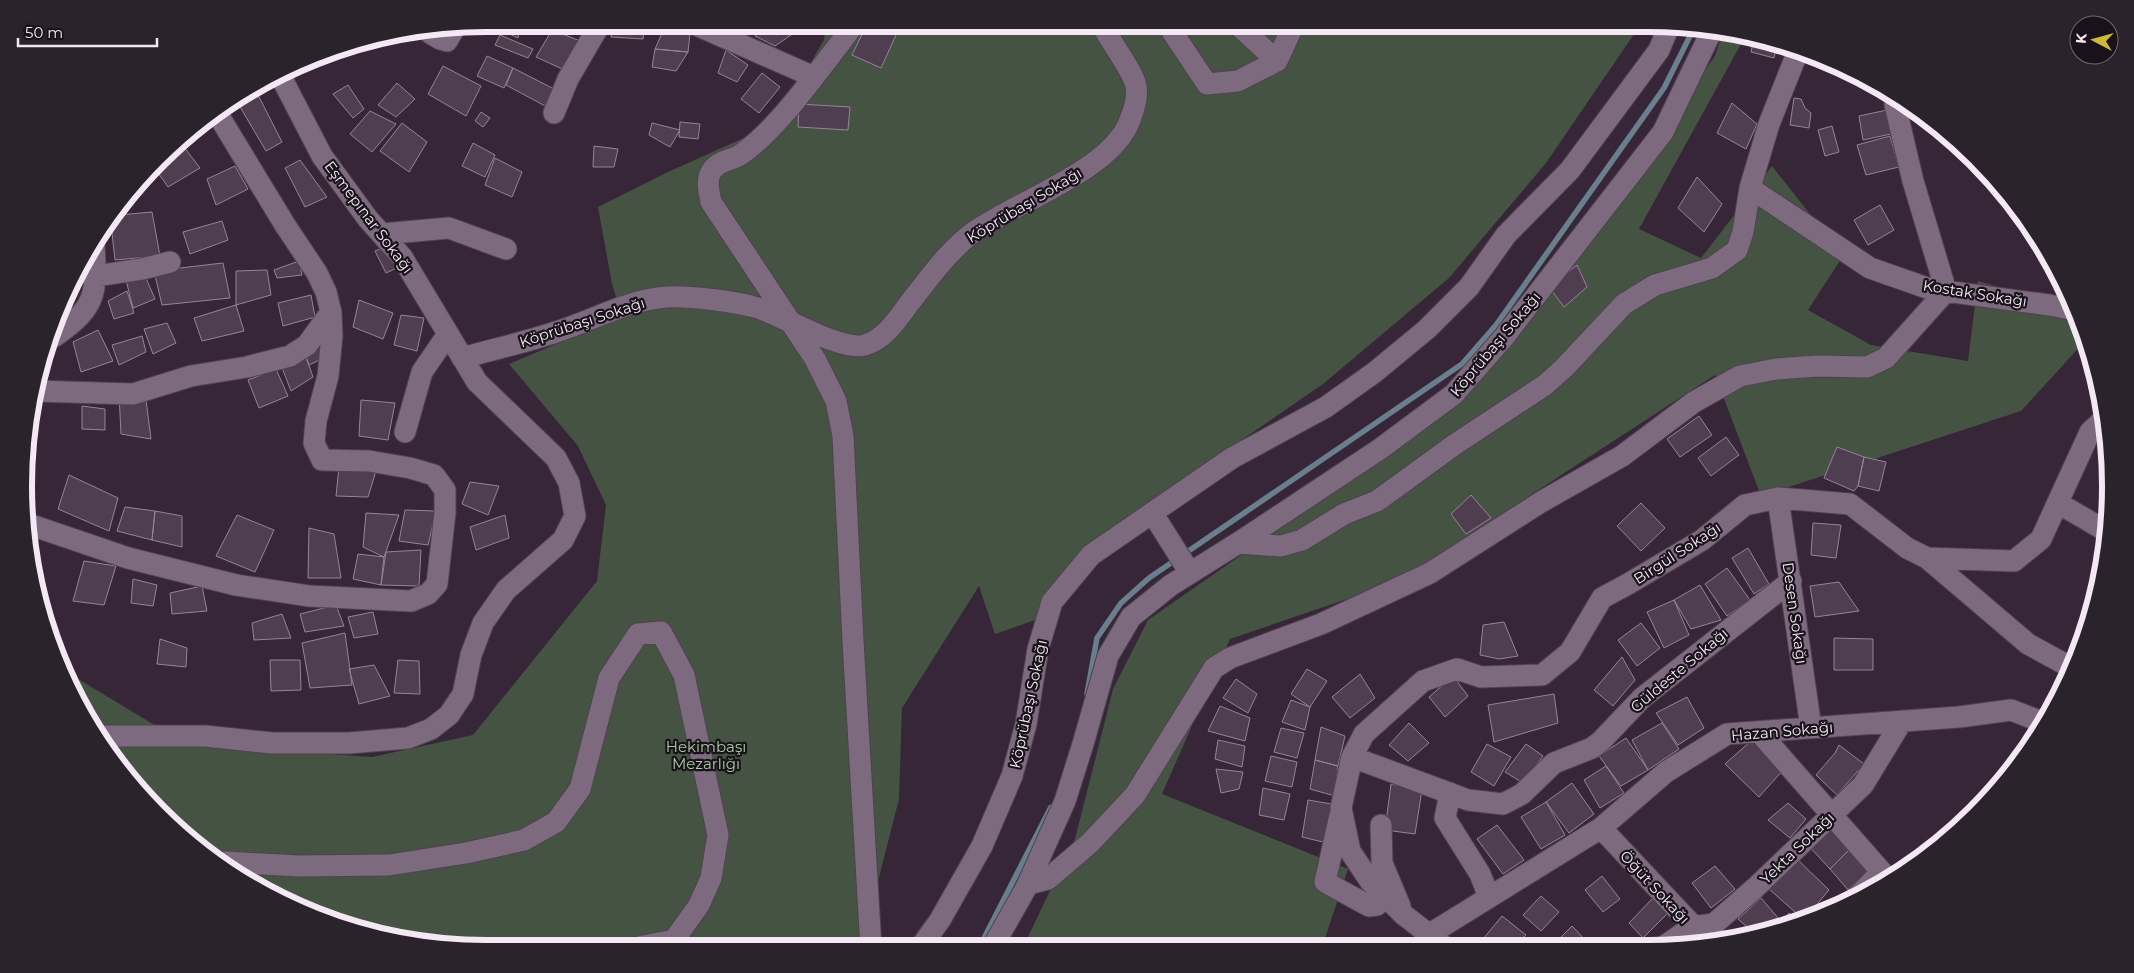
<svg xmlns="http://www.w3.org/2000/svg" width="2134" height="973" font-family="Montserrat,sans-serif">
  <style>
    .green { fill: #455343 }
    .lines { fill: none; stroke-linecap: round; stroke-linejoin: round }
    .stream { stroke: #697f8e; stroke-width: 5.5 }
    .building { fill: #4f3d50; stroke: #968397 }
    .minor-casing { stroke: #504251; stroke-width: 23 }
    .minor { stroke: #7d6a7e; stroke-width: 21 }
    .labels { text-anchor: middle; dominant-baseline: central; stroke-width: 4.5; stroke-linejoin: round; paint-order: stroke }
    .street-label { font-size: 15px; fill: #f3e8f3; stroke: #19121a }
    .park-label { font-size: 15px; fill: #a5cfa0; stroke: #19121a }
    .rim { fill: none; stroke: #f3e8f3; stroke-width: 6 }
  </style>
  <rect width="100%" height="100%" fill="#362637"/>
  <path class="green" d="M827,24H1641L1546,163L1449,278L1323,384L1233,446L1059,583L1035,620L995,634L979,586L902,708L899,799L861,948L486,949L396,940L310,914L182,835L86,718L65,671L186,744L372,757L473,735L597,581L606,505L578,446L509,364L622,316L612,284L598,207L668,172L748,136L775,115L799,83L824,40Z
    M1723,31L1746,35L1639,229L1701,258L1772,166L1843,256L1808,310L1871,345L1968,361L1978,281L2075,309L2085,341L2021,411L1761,496L1715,375L1397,582L1230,639L1162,794L1348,869L1322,947H1023L1075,839L1113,689L1148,620L1310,507L1450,404L1547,294L1715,56Z"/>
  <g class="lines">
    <path class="stream" d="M1087,694L1097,638L1121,603L1149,578L1462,364L1496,325L1664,88L1694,28
      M979,948L1051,807"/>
  </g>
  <path class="building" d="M504,24H511L520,27L518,38L501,30Z
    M614,24H645L643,39L611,37Z
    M765,24H807L775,46L755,36Z
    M867,24H901L881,68L852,55Z
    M552,30L583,42L569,72L536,57Z
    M663,31L690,33L688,52L655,49Z
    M500,35L533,49L528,58L495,45Z
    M1754,38L1777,45L1774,58L1751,52Z
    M655,49L688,52L676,71L652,67Z
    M726,50L748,65L737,82L718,73Z
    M487,56L513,68L504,88L477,76Z
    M443,66L481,86L466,116L428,94Z
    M513,68L558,91L547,107L506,85Z
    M762,73L780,87L759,113L741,99Z
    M397,83L415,99L396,117L378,105Z
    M348,85L364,109L353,118L333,94Z
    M254,87L282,142L266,151L236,100Z
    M1794,98L1801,99L1805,108L1811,113L1809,128L1790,125Z
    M1732,103L1757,124L1746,149L1717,133Z
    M799,104L850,107L848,130L798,127Z
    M1887,110L1891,134L1863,140L1859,116Z
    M370,111L396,124L372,152L350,134Z
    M481,112L490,118L483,127L475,121Z
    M680,122L700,124L698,139L679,137Z
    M402,123L427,142L409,172L380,151Z
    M652,123L680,130L670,147L649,135Z
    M1832,126L1839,152L1825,156L1818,130Z
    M1890,136L1899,167L1866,175L1857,145Z
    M473,143L495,155L485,177L462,166Z
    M594,146L618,149L614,167H593Z
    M184,147L200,168L168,187L156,170L162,163Z
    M495,158L522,172L512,197L485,185Z
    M300,160L327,197L305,207L285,168Z
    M235,166L248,189L216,205L207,179Z
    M1697,177L1722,204L1704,232L1678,208Z
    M1880,205L1894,230L1868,245L1854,220Z
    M152,212L160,256L115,260L111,224L119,215Z
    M222,221L228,240L190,254L183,232Z
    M385,247L399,267L386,273L375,251Z
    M299,261L302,275L277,278L274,270Z
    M223,263L230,298L162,305L154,271Z
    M1577,265L1587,287L1564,307L1549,287Z
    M142,269L155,299L133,308L126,280Z
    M267,270L271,295L236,305V271Z
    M127,291L134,313L114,319L108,301Z
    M311,295L315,317L283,326L278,303Z
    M359,300L393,313L383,339L353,327Z
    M236,305L244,331L202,341L194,318Z
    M401,315L424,318L417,351L394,345Z
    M167,323L176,343L153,354L144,329Z
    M98,330L113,361L81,372L73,342Z
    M142,336L146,352L119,365L112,345Z
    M325,343L330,355L309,365L305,354Z
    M305,354L313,377L291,391L281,365Z
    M276,369L288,396L259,408L248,380Z
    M119,394L146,400L151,439L121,434Z
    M361,400L395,403L388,440L359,436Z
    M82,406L105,409V430L82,429Z
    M1699,416L1712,435L1680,457L1667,439Z
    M1726,437L1739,455L1711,476L1698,458Z
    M1837,447L1864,457L1858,486L1854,491L1824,478Z
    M1864,457L1886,462L1879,491L1858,486Z
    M339,467L377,468L368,497L336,496Z
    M69,475L118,498L109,531L58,509Z
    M470,482L499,486L488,515L462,504Z
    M1471,495L1491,518L1466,534L1451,514Z
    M1641,503L1665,528L1641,551L1617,526Z
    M125,507L155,511L152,540L117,531Z
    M405,510L436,511L428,545L399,541Z
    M155,511L182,516V547L152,540Z
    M366,513L399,515L384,557L363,547Z
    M237,515L274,530L255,572L216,556Z
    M505,515L509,538L476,550L470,527Z
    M1813,523L1841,525L1836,558L1811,555Z
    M309,528L334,534L341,578H308Z
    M1748,548L1769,584L1754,594L1732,558Z
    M421,550L419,586L381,585L386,552Z
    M358,554L384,557L381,585L353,579Z
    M84,561L116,566L104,605L73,601Z
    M1727,568L1750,600L1727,616L1705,584Z
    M133,579L157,585L153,606L131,603Z
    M1839,582L1859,611L1815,617L1810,586Z
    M1700,585L1721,620L1691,629L1674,600Z
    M202,586L207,611L172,614L170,593Z
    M1674,600L1689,635L1664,648L1647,612Z
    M336,605L344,626L305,632L300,614Z
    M373,612L378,634L354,638L348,617Z
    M282,614L291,638L254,640L252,623Z
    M1504,622L1518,656L1499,659L1480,655L1483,625Z
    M1641,623L1660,648L1637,666L1618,640Z
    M345,633L352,685L310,688L302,643Z
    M1834,638L1873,639V670H1834Z
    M160,639L187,648L186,667L157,664Z
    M1622,657L1635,680L1613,706L1594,690Z
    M270,660H300L301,690L271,691Z
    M398,660L419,661L420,694L394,693Z
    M374,665L390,696L359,704L349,669Z
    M1307,669L1327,681L1310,707L1291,694Z
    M1360,674L1375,698L1350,718L1332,697Z
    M1453,676L1468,696L1445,717L1429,697Z
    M1236,679L1257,694L1248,713L1223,698Z
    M1554,694L1558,723L1494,742L1488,705Z
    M1687,697L1704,728L1678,745L1656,713Z
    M1291,700L1310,707L1305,730L1282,722Z
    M1220,706L1250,718L1245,741L1208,731Z
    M1409,723L1429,743L1408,761L1389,745Z
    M1662,723L1679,749L1648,770L1632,740Z
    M1321,727L1345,736L1338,766L1315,760Z
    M1281,728L1304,733L1297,758L1274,752Z
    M1760,733L1784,769L1759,797L1725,764Z
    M1626,738L1648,770L1621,786L1599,756Z
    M1218,740L1245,746L1242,767L1215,759Z
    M1487,744L1511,757L1494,786L1471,772Z
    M1526,744L1543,756L1523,783L1505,772Z
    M1839,745L1864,764L1837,795L1816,775L1835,753Z
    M1271,756L1297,762L1292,787L1265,781Z
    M1315,760L1338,766L1335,796L1310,789Z
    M1606,766L1624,793L1600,808L1584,780Z
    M1216,769L1243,772L1239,789L1221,793Z
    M1572,783L1594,814L1569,833L1546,802Z
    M1391,784L1422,790L1415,834L1385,830Z
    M1263,788L1290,794L1284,820L1259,815Z
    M1308,800L1332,804L1327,843L1302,837Z
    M1546,802L1565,835L1541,849L1521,817Z
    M1788,803L1806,819L1790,838L1768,820Z
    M1837,819L1853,846L1830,869L1807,844Z
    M1497,825L1524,860L1503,874L1477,839Z
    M1853,846L1871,867L1848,890L1830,869Z
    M1798,860L1829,890L1804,920L1769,889Z
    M1715,866L1735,889L1711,908L1692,883Z
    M1602,876L1620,899L1603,912L1585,890Z
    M1541,896L1559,912L1541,931L1523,915Z
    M1653,898L1669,912L1643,938L1629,923Z
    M1761,898L1779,919L1766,930L1754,933L1738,919Z
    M1789,913L1797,921L1775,927Z
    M1502,916L1526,935L1515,946H1482L1479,944Z
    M1572,926L1591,946H1557L1555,943Z"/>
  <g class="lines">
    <g class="minor-casing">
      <path id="minor" d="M694,24L814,77
        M853,24C848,35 838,45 831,55C807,86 772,134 740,155C731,161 722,159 713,169C705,179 709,191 711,202L815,359L836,401L843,436L853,641L871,948
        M1167,24L1207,84L1238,81L1277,61L1294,24
        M1237,24L1277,61
        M430,33L440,39L447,41L454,29
        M554,113L568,79L600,24
        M1750,188L1870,268L1930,289L2049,305L2075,310
        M382,234L449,228L506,249
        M96,276L142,269L170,262
        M55,336C97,307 97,293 94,245
        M462,358C494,349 526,342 556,332C592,321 627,300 666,297C690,296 734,301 758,308C783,316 842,352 865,345C888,338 901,313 915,296C932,274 949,251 971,234C1014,202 1112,171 1130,120C1134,110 1138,97 1136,86C1133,70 1109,41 1102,24
        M35,391L133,394L191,376L247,367L290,356L307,345L331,312
        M405,432L422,372L448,334
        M1778,498L1811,728
        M2058,503L2106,531
        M1153,514L1190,573
        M28,524L128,558L236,585L309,596L411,601L428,594L437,584L445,513V490L434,475L410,468L369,461L322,460L314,443L316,421L328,376L332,336L331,312L326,292L317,273L285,225L217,113
        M1238,543L1281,546L1302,540L1344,514L1377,501L1454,445L1545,385L1564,368L1624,304L1655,285L1712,268L1737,250L1743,232L1750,188L1769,124L1798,51
        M1927,558L2014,561L2041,539L2090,432L2104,419
        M1760,733L1887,878
        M101,736H205L272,743H349L408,738L431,729L449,715L463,694L471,655L483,623L506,590L563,540L575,516L569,483L556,458L477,382L402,257L368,219L322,156L280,75
        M1352,757L1468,800L1503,804L1522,794L1554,763L1592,748L1601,741L1642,698L1791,581
        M1450,793L1445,818L1480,874L1489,897
        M1340,815L1325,882L1369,906L1377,905L1384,895
        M1381,825L1382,863L1400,906
        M1601,828L1711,945
        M225,862L299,866L389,865L466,853L524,840L556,822L580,789L609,678L638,634L661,632L684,675L718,835L711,878L699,905L674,940L628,949
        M1028,884L1048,879L1090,843L1135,795L1214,668L1230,658L1321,624L1430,573L1541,502L1622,456L1694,402L1740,376L1776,369L1817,366L1867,367L1886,358L1946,291L1913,181L1895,105L1898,98
        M1860,894L1881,872
        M1430,934L1601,828L1666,772L1727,734L1959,717L2011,710L2042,722
        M1666,945L1692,927L1714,924L1755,888L1863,785L1902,721
        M1444,946L1404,915L1370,881L1350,851L1341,808L1352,757L1364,734L1423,681L1457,669L1481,677L1542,675L1570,652L1602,598L1628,584L1702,540L1745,505L1778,498L1850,504L1907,548L1927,558L2028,644L2072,668
        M920,948L940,920L982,846L1012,776L1026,724L1038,649L1052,602L1091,555L1232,458L1326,407L1375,372L1427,329L1469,287L1506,235L1570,170L1659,50L1669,26
        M992,948L1026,888L1065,801L1083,744L1108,656L1131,617L1171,585L1238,543L1380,449L1454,394L1504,337L1663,132L1712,30"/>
    </g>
    <use href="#minor" class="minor"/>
  </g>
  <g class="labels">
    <g class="street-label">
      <text transform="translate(1024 205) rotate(-31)">Köprübaşı Sokağı</text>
      <text transform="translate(369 217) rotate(53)">Eşmepınar Sokağı</text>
      <text transform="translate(1975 293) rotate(9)">Kostak Sokağı</text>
      <text transform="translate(582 322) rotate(-18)">Köprübaşı Sokağı</text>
      <text transform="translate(1495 344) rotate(-50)">Köprübaşı Sokağı</text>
      <text transform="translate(1677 553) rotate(-33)">Birgül Sokağı</text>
      <text transform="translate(1795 613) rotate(82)">Desen Sokağı</text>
      <text transform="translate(1679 670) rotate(-40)">Güldeste Sokağı</text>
      <text transform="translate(1028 704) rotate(-78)">Köprübaşı Sokağı</text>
      <text transform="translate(1782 731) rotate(-5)">Hazan Sokağı</text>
      <text transform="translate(1797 848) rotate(-44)">Yekta Sokağı</text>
      <text transform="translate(1655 887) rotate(47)">Öğüt Sokağı</text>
    </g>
    <g class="park-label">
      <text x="706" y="746">Hekimbaşı<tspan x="706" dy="17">Mezarlığı</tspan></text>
    </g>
  </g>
  <path d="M0 0H2134V973H0ZM486 32H1648A454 454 0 0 1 2102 486V486A454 454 0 0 1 1648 940H486A454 454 0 0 1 32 486V486A454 454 0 0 1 486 32Z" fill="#2a232b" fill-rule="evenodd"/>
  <path class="rim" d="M486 32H1648A454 454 0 0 1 2102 486V486A454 454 0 0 1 1648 940H486A454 454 0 0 1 32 486V486A454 454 0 0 1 486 32Z"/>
  <g transform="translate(2094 40) rotate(276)"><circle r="24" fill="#19121a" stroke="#706871"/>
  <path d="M0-4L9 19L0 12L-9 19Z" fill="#ccb938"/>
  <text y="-8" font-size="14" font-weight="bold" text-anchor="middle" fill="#f3e8f3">K</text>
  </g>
  <path d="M18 38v8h139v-8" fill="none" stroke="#f3e8f3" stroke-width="2.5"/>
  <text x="25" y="38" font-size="15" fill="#f3e8f3" stroke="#19121a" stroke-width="4" paint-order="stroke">50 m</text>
</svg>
